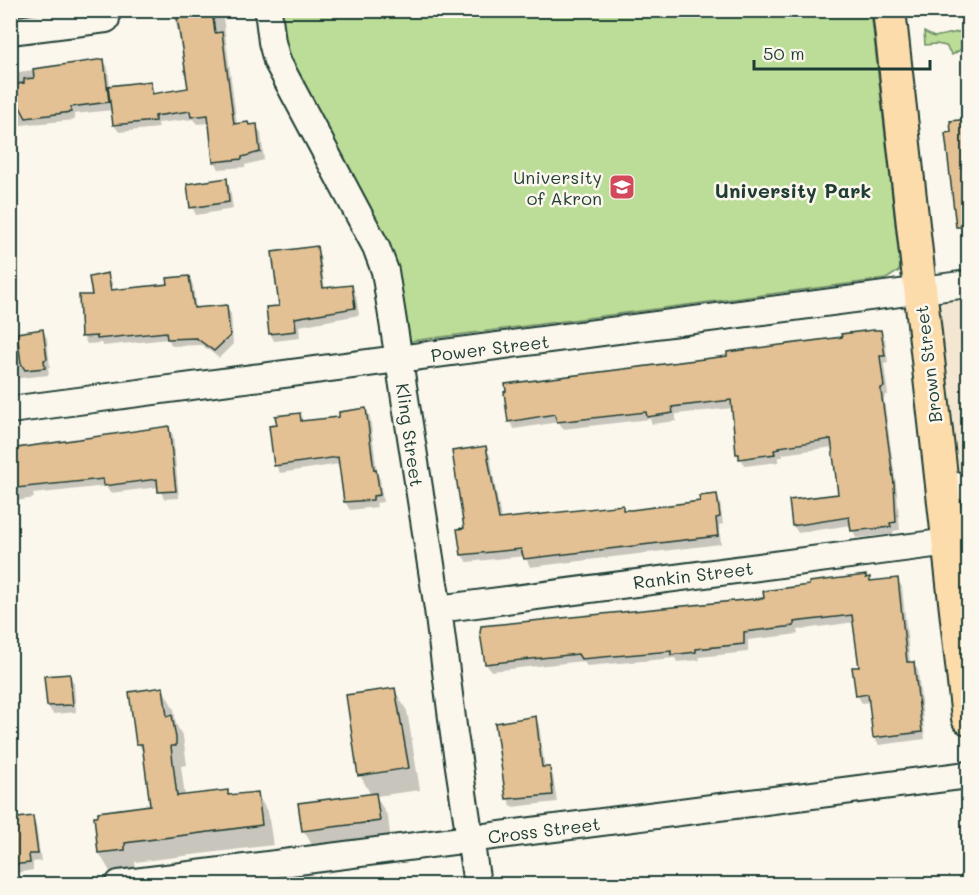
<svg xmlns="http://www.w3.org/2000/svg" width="979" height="895" font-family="Mali,sans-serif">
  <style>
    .built { fill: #f4e7d2 }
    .green { fill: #bbdd97; stroke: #6d8d66; stroke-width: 1.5 }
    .shadow { fill: #0003 }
    .building { fill: #e3c194; stroke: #1f3d34; stroke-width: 1.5 }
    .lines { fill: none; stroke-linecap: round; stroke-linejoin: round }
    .minor-casing { stroke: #1f3d34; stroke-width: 30 }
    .major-casing { stroke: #1f3d34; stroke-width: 36 }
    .minor { stroke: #fbf7ec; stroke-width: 26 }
    .major { stroke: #fddcac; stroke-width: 32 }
    .labels { text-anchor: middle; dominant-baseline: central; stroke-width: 5; stroke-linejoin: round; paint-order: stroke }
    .poi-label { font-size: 18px; fill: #1f3d34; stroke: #fbf7ec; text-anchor: end }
    .street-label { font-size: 18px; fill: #1f3d34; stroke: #fbf7ec }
    .neighbourhood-label { font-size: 20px; font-weight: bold; fill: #1f3d34; stroke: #fbf7ec }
  </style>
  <rect width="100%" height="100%" fill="#fbf7ec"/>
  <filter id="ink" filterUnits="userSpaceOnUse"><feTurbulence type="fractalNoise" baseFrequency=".0167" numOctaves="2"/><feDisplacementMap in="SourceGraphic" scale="12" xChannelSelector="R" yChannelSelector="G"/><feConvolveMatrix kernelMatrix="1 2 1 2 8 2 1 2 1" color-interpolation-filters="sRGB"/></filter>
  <g filter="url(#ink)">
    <path class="built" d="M968,296V496L960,497L939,307L946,299Z"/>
    <path class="green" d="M277,11H871L900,266L899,271L886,279L411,341L408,339L289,64Z
      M968,30V45L952,55L946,46L936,44L925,45L924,32L934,37Z"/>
    <path class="shadow" d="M173,10H222L237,125L256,126L261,133L264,160L245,165V167L219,169L215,162L210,123L197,124L194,119L158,123L159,128L119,132L114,125L113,110L74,114L75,120L10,126V73L104,61L108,68L110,87L150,82L155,95L190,89Z
      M963,90H968V246H966L962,238L952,133L966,121Z
      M10,166L16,174L19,196L10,197Z
      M226,180L230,188L233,209L196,215L192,207Z
      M316,248L320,256L325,289L351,287L356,295L359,315L299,326L300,338L274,341L270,333L280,307Z
      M107,275L112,282L113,291L170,285L189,277L193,285L196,309L226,307L231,314L233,344L219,358L202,345L172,346L168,339L103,346L101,343L87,344L83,336L94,296Z
      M42,330L47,338L50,367H48L49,375L10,379V335Z
      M881,332L885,339L888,363L884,364L888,395H885L884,400L897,492L900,530L893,531L894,534L856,538L851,525L798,533L793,525L840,495L833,447L783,454V457H778V462L745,466L737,453L733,408L676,414V421L652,424L650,419L563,429L559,422L514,429L509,421L729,358Z
      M366,409L370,417L377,473L380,479L383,502L376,503L377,507L350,510L345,502L340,464L280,473L276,465L279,426L299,414L304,423L341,418Z
      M168,427L173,435L179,498L164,499L159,487L110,493L106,486L33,494L34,498L10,502V451Z
      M485,448L490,455L501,520L622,507L624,511L701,502L716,495L720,503L723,524L719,525L721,544L530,567L525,556L467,562L462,555L465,529Z
      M867,579L871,583L897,579L902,587L910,663H914L918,671L925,739L879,745L874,738L870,702L862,703L857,695L861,668L855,622L797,630L798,634L748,640V652L699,657L700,660L677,662L675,658L587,666L583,661L491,671L486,664L765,599Z
      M70,676L74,684L76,712L53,714L48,706Z
      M163,689L174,709L176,724L183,737L187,765L181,766L185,797L227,791L230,797L257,793L268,813L273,845L135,862L136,870L111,873L99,853L95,817L152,807L145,756L138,743Z
      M394,689L407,711L420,790L376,796L388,817L391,843L316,852L304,831L371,795L360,775Z
      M535,718L539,725L545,769L549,768L553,776L557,802L512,807L508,799Z
      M32,818L36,826L41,861L33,862V870L16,873L11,861Z"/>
    <path class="building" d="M176,10H212L215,33L222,32L234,124L248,122L249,125L257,124L260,152L242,157V159L213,162L208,115L191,117L190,111L155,116V121L113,125L108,86L151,81L152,94L188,88Z
      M104,59L109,102L71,107V112L26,118L20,107L10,109V85L24,83V79L34,78L33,69Z
      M969,119V227H956L945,133L951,132L950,121Z
      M227,178L229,202L190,208L187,184Z
      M317,246L323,288L352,285L355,308L295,318L296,331L269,334L266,307L279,306L272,252Z
      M108,273L111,290L168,284L167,278L189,276L194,308L227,305L230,336L214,351L196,338L167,339L166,332L97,339V336L81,337L79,295H92L89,277Z
      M43,329L47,359L44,360L45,368L25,370L21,363L17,333Z
      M873,330H881L885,356H880L884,387L881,388V391L894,484L896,522L890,523L891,527L851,531L849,517L792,526L789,500L838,494L831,439L779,447L780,449L774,450L775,454L739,459V454H736L731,400L672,407L673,413L647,417L646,412L557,422L555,414L508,422L504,392L506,391L505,384L727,356V352L842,337L841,334Z
      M366,408L374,470L376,469L380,495L373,496V500L344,502L338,457L274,466L269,426L277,425L275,416L300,413L301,421L339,417V412Z
      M169,426L176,491L158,492L157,479L104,486L103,479L16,488V484L10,485V449Z
      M486,446L499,519L623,505V510H631L700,501L699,496L717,494L720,517L716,518L718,536L524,559L521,549L461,555L457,529L464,528L452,451Z
      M866,575V578L870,577V581L898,578L907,662H914L922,732L873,738L868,694L856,696L852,667H859L852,615L794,622V626L744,632V644L696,649V652L671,655V651L581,659L578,654L485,664L480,633L481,626L764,598L763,591L809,585V582Z
      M70,674L73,705L47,706L44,676Z
      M163,687L167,716L172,715L176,738V746H171L177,796L228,790V795L258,792L262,825L125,843V850L98,853L94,816H98V812L150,805L142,744H136L129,692Z
      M395,688L409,768L358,776L346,695Z
      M536,716L542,767H550L553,795L506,799L495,723Z
      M376,793L380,821L302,831L298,803Z
      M33,816L38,854H29L30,863L10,865V819Z"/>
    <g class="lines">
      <g class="minor-casing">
        <path id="minor" d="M268,10L272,42L277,61L376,247L385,271L438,609L454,734L477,884
          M10,31L106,19
          M10,410L968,284
          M943,488L968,485
          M438,609L949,542
          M119,884L968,775"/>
      </g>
      <g class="major-casing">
        <path id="major" d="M889,10L968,718"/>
      </g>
      <use href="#minor" class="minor"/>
      <use href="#major" class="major"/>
    </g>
  </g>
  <defs>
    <g id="university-square" transform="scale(1.35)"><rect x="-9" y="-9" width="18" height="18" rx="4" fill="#d1495b" stroke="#fbf7ec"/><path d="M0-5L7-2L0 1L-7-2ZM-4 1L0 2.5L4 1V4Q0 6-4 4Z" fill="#fff"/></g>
  </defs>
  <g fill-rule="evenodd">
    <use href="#university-square" x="622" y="187"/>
  </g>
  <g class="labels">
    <g class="poi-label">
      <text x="602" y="177">University<tspan x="602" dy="21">of Akron</tspan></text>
    </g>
    <g class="street-label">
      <text transform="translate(490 348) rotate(-7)">Power Street</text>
      <text transform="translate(928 364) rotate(-97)">Brown Street</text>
      <text transform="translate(410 435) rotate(82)">Kling Street</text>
      <text transform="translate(693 575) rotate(-7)">Rankin Street</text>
      <text transform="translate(544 830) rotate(-7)">Cross Street</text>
    </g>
    <g class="neighbourhood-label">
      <text x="793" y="190">University Park</text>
    </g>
  </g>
  <rect width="979" height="895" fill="none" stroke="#fbf7ec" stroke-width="36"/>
  <rect x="18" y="18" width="943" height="859" fill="none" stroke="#1f3d34" stroke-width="2" filter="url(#ink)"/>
  <path d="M754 60v9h176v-9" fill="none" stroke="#1f3d34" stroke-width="3"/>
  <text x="763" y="60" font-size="18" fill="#1f3d34" stroke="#fbf7ec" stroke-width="4.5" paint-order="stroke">50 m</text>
</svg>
